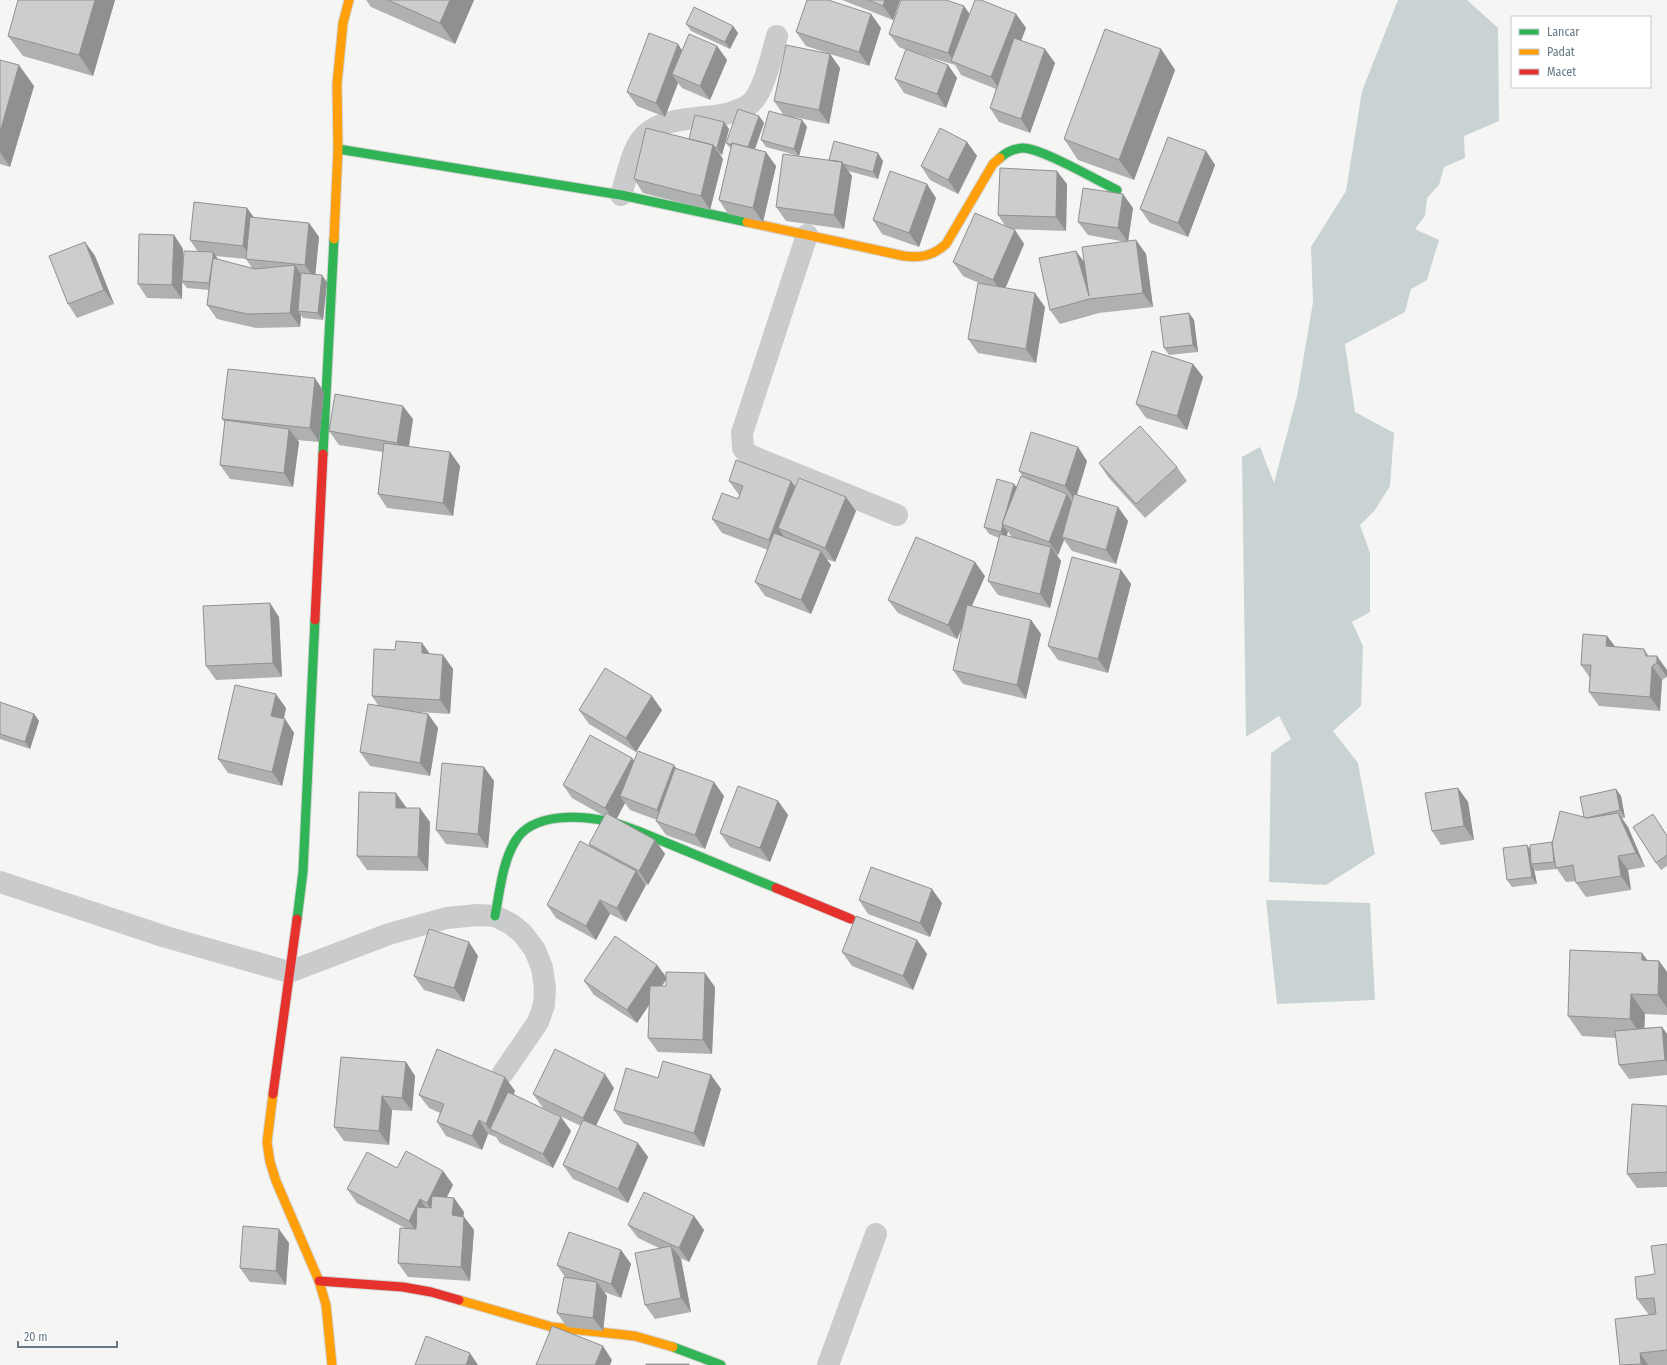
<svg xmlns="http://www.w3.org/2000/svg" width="1667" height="1365" font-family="'Fira Sans Condensed',sans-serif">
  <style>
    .water { fill: #c9d3d4 }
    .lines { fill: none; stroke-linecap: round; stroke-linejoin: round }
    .fast-casing { stroke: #d2d3d4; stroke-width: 11 }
    .slow-casing { stroke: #d2d3d4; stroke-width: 11 }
    .jam-casing { stroke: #d2d3d4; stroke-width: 11 }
    .street { stroke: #cacbcc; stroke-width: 22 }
    .fast { stroke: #30b455; stroke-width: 9 }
    .slow { stroke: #ff9f0a; stroke-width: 9 }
    .jam { stroke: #e5322d; stroke-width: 9 }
    .wall { fill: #afb1b1; fill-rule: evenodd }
    .shaded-wall { fill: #8f9090 }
    .building { fill: #cccece; stroke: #8f9090 }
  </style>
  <rect width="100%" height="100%" fill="#f5f5f4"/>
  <path class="water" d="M1398,0H1467L1498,28L1499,121L1464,136L1465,158L1444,167L1439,185L1427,198L1425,216L1415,229L1439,240L1427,280L1411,289L1405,312L1345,344L1355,412L1394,433L1390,486L1375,510L1360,525L1370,553V612L1352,622L1363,646L1361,706L1333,731L1358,763L1375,854L1326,885L1269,882L1271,753L1291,739L1279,716L1246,737L1242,457L1260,447L1274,483L1297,396L1313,302L1311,247L1346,191L1362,91Z
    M1266,900L1370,903L1375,1000L1277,1004Z"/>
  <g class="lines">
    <g class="fast-casing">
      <path id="fast" d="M338,149L621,195L747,222
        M1000,158C1006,152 1013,149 1022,148C1040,147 1098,181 1117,190
        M323,454L334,239
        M495,916C500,891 502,862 516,840C533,813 579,815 606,821C617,823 627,827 638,831L776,888
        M297,919L303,872L315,620
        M673,1347L721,1365"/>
    </g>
    <g class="slow-casing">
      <path id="slow" d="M747,222L904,256C921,258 933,256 946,244L993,164L1000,158
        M334,239L338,149L337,84L343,23L349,0
        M273,1094L267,1142L270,1162L276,1181L319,1281L326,1305L332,1365
        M459,1300L552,1327L635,1336L673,1347"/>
    </g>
    <g class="jam-casing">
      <path id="jam" d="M315,620L323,454
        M776,888L851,919
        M273,1094L297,919
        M319,1281L403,1287L431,1292L459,1300"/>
    </g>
    <path class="street" d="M621,195C626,180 629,163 636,148C652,114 695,121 726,114C735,111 746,109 753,101C765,88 772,53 777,36
      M807,235L742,433L743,448L749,455L897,515
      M0,882L166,937L289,972L389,934L421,925L447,918L477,915L495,916L511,924L523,934L535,950L542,968L545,988L544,1005L538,1022L503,1073
      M828,1365L876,1234"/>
    <use href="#fast" class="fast"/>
    <use href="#slow" class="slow"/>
    <use href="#jam" class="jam"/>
  </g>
  <path class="wall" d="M115,0L93,76L23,56L8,36Z
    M366,0H474L455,44L371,7Z
    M842,0H900L893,20Z
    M964,6L970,14H1016L1026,28L1021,41L1055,63L1030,133L999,122L990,108L996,89L961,75L955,65L919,54L948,65L957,78L946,108L904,93L895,79L906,50L899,47L889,34Z
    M871,14L881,28L869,66L830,54L840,68L829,124L793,117L802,120L807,127L799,156L766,147L761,140L783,114L774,101L830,54L806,46L796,32Z
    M686,24L733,26L738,33L730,49L691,31Z
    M717,46L727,60L710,100L682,88L678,83L665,117L637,106L627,92L682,50Z
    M1161,49L1175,70L1134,180L1078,160L1064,139Z
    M0,60L34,86L10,167L0,164Z
    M759,116L764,123L755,149L776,166L763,222L728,214L719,200L731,149L726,143Z
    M724,122L729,129L722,155L720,154L723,159L710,210L643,193L634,179L689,139Z
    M967,142L977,156L958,194L930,180L921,166Z
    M1206,151L1215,165L1188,237L1150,223L1140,209Z
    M829,160L883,161L878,179L848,171L852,176L844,229L786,221L776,207Z
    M1067,184L1066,231L1011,229L1015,230L1024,244L1005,288L1045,307L1036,363L978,353L968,339L979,283L963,276L953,262L1006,227L998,215Z
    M936,198L919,247L882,234L873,220Z
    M247,208L254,218L309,223L319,237L315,274L327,282L323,320L303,318L301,315L300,327L256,328L217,319L207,305L209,290L187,288L182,282V299L147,298L138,284L174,235L183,249V271L198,252L190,240ZM216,256L246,259L252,268L218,260Z
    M1133,208L1128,241L1136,240L1146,254L1153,307L1099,313L1060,324L1050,310L1076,251L1085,263L1126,242L1088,235L1078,222Z
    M85,242L95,256L114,304L77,318L68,304Z
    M1189,313L1194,320L1198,352L1169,355L1164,348Z
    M1193,364L1203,377L1187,430L1146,418L1136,404Z
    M324,392L319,442L297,440L299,442L293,487L230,479L220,465L225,423L222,419Z
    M413,419L409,447L450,452L460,466L453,516L387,508L378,494L383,452L339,445L329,431Z
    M1087,461L1077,495L1118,507L1128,521L1116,564L1072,551L1064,540L1058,555H1057L1061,561L1050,608L998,595L988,581L999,538L989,534L984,527L1014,484L1017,487L1023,477L1019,471ZM1008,532L1012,537L1006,536Z
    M1099,463L1177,467L1187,481L1145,518L1108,477Z
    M729,481L795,486L856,511L835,562L826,559L831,565L811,614L765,596L755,582L768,550L722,533L712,519L738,499L740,495H739Z
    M1121,570L1131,584L1108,673L1058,660L1048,646Z
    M985,576L972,606L1031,620L1041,634L1026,699L963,684L953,670L962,628L957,639L898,613L888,600Z
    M279,617L282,677L216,680L206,666Z
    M1607,636L1615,647L1644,649L1649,656L1667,670V677L1662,680L1660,711L1599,706L1589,692L1590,678L1581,665Z
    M422,643L430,654L443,655L453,669L450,714L419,712L428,714L438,728L430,776L370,766L360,752L378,705L372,696L395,650Z
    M0,702L34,714L39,721L30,749L0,739Z
    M286,708L284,719H285L294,733L282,786L228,773L218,759Z
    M579,710H662L636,752L589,724Z
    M632,758L634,761L677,769L724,796L705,849L666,835L656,821L657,820L630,810L625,803L616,819L655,840L665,854L648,885L644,883L646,885L626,922L610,914L596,940L556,918L547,905L590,846L589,844L604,816L572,798L563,785Z
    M484,767L494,781L488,848L446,844L436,830Z
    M1458,788L1468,802L1474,840L1441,845L1432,831Z
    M1616,789L1621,796L1625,818H1622L1628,827L1645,867L1628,870L1631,890L1586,897L1576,883V881L1566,882L1557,869L1536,871L1534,869L1537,884L1512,887L1507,880L1527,845L1530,849L1552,843L1584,817Z
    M778,801L788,815L770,862L730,847L720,833Z
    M406,807V808L430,822L428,871L367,870L357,856Z
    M1653,814L1667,835V866L1661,870L1656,863Z
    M859,900L942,903L930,937L868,914Z
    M917,940L927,954L913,990L852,966L842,952Z
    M1642,953L1647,960L1659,961L1667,972V1015L1645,1014L1644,1028L1662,1027L1667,1034V1075L1629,1079L1619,1065L1616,1038L1582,1036L1568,1016Z
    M478,956L464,1002L424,990L414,976Z
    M657,965L666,977L715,987L712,1054L658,1052L648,1038L649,1005L637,1023L594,995L584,981ZM666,980V986H662Z
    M406,1062L415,1076L412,1111L392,1110L389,1145L344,1141L334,1127Z
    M711,1075L721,1089L704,1147L624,1124L614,1110L658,1078Z
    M505,1077L515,1091L513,1094L561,1117L571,1131L553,1168L500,1143L496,1137L488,1134L482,1150L446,1136L437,1122L440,1113L429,1108L419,1095Z
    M614,1088L596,1125L648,1157L628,1203L573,1179L563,1165L581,1126L543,1108L533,1094Z
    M1667,1106V1187L1637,1188L1627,1174Z
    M397,1168L443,1171L453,1185L447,1197L454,1198L464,1212L463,1216L474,1230L470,1281L408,1277L398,1263L405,1228L357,1203L347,1189Z
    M694,1216L704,1230L689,1262L680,1258L681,1259L691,1312L655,1319L645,1305L659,1248L638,1238L628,1225Z
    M289,1243L286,1285L250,1282L240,1268Z
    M1667,1244V1365H1620L1649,1315L1637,1299L1655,1274Z
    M621,1250L631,1264L621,1298L604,1292L607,1296L603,1331L567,1327L557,1313L565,1277L557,1265Z"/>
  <path class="shaded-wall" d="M95,0H115L93,76L79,55Z
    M450,0H474L455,44L440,23Z
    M885,0H900L893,20L883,6Z
    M964,6L973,20L955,62L948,53Z
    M871,14L881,28L869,66L859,52Z
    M1016,14L1026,28L1001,91L991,77Z
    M733,26L738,33L730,49L725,42Z
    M678,44L687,58L672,74L678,83L665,117L656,103Z
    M717,46L727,60L710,100L700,86Z
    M1045,49L1055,63L1030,133L1021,119Z
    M1161,49L1175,70L1134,180L1119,160Z
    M830,54L840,68L829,124L819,110Z
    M19,65L34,86L10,167L0,152V132Z
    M948,65L957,78L946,108L937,94Z
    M759,116L764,123L752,157L747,150Z
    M802,120L807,127L799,156L794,149Z
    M724,122L729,129L722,155L717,148Z
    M967,142L977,156L958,194L948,180Z
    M713,145L723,159L710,210L701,196Z
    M1206,151L1215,165L1188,237L1178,223Z
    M766,152L776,166L763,222L753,208Z
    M878,153L883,161L878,179L873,172Z
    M842,162L852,176L844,229L834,215Z
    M1057,171L1067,184L1066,231L1056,217Z
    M927,184L936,198L919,247L909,233Z
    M1123,194L1133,208L1128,242L1118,228Z
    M247,208L257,222L252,260L243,246Z
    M309,223L319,237L315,279L305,265Z
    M1015,230L1024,244L1003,294L993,280Z
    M174,235L183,249L182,299L172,285Z
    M1136,240L1146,254L1153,307L1143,293Z
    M85,242L95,256L114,304L104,290Z
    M1076,251L1086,265L1089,296Z
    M213,252L218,259L217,291L212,284Z
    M295,265L304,279L298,311L301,315L300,327L290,313Z
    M322,275L327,282L323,320L318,313Z
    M1035,293L1045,307L1036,363L1026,349Z
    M1189,313L1194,320L1198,352L1193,345Z
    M1193,364L1203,377L1187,430L1177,416Z
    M315,378L324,392L319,442L310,428Z
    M403,406L413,419L407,457L397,443Z
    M289,429L299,442L293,487L284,473Z
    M1078,447L1087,461L1075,500L1065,486Z
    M450,452L460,466L453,516L443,503Z
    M791,481L801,494L778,528L785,538L779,554L769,540Z
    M1014,484L1019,491L1003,524Z
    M1067,494L1076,508L1062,537L1064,540L1058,555L1049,542Z
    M846,497L856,511L835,562L825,548Z
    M1118,507L1128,521L1116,564L1106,550Z
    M1003,525L1008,532L1005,540L1001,532Z
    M1051,547L1061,561L1050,608L1040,594Z
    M821,551L831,565L811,614L801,600Z
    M975,562L985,576L957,639L948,625Z
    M1121,570L1131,584L1108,673L1098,659Z
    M270,603L279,617L282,677L273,663Z
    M1031,620L1041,634L1026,699L1017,685Z
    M1607,636L1617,649L1606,646Z
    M422,643L432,657L422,653Z
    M443,655L453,669L450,714L440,700Z
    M1657,656L1667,670V677L1657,663Z
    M1652,666L1662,680L1660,711L1650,697Z
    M276,694L286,708L281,730L271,716Z
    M652,696L662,710L636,752L626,738Z
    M34,714L39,721L30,749L25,742Z
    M428,714L438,728L430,776L420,763Z
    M285,719L294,733L282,786L272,772Z
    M632,758L642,772L620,796L625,803L615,822L605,808Z
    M674,765L684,779L666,824L657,810Z
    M484,767L494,781L488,848L478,834Z
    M714,782L724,796L705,849L695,835Z
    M1458,788L1468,802L1474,840L1464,826Z
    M1616,789L1621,796L1625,818L1620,810Z
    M396,793L406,807V822L396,808Z
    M778,801L788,815L770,862L760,848Z
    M420,808L430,822L428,871L418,857Z
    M1618,813L1628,827L1645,867L1636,853Z
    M655,840L665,854L648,885L639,871Z
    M1527,845L1532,852L1531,864L1534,869L1537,884L1532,877Z
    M1618,856L1628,870L1631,890L1621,876Z
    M636,871L646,885L626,922L617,908Z
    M932,889L942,903L930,937L920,923Z
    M600,900L610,914L596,940L586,926Z
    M917,940L927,954L913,990L903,976Z
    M469,942L478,956L464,1002L454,988Z
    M1642,953L1657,974L1642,960Z
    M1659,961L1667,972V1008L1658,995Z
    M657,965L667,978L637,1023L627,1010Z
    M705,973L715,987L712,1054L703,1040Z
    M1631,994L1645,1014L1644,1039L1630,1019Z
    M1662,1027L1667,1034V1062L1665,1060Z
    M406,1062L415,1076L412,1111L402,1098Z
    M605,1074L614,1088L593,1132L583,1118Z
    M711,1075L721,1089L704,1147L694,1133Z
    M505,1077L515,1091L498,1133L490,1129L496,1138L486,1124Z
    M382,1096L392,1110L389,1145L379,1131Z
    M561,1117L571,1131L553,1168L543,1154Z
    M479,1120L488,1134L482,1150L472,1136Z
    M638,1143L648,1157L628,1203L618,1189Z
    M443,1171L453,1185L436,1217L427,1203Z
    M454,1198L464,1212L462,1229L452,1215Z
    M420,1199L429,1213L419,1235L409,1221Z
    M694,1216L704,1230L689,1262L679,1248Z
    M464,1217L474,1230L470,1281L461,1267Z
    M279,1229L289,1243L286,1285L276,1271Z
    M671,1246L681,1259L691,1312L681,1298Z
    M621,1250L631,1264L621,1298L611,1284Z
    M597,1282L607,1296L603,1331L593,1318Z
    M603,1346L612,1360L610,1365H595Z
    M470,1353L478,1365H466Z
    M1640,1353L1648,1365H1642L1641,1364Z"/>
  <path class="building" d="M18,0H95L79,55L8,36Z
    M388,0H450L440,23Z
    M807,0H828L871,14L859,52L796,32Z
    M868,0H885L883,6Z
    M901,0H946L964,6L948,53L889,34Z
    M975,0H981L1016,14L991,77L951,61Z
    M694,7L733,26L725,42L686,24Z
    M1105,29L1161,49L1119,160L1064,139Z
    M649,33L678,44L656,103L627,92Z
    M689,34L717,46L700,86L672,74Z
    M1014,38L1045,49L1021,119L990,108Z
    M786,45L830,54L819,110L774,101Z
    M906,49L948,65L937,94L895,79Z
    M0,60L19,65L0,132Z
    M738,109L759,116L748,147L732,143V145L726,143Z
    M769,111L802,120L794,149L761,140Z
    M695,115L724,122L717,148L715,147L713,145L689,139Z
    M646,128L713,145L701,196L634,179Z
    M940,128L967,142L948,180L921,166Z
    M1168,137L1206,151L1178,223L1140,209Z
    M834,141L878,153L873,172L843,164L842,162L829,160Z
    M732,143L766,152L753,208L719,200Z
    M783,154L842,162L834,215L776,207Z
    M1000,168L1057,171L1056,217L998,215Z
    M890,171L927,184L909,233L873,220Z
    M1083,188L1123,194L1118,228L1078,222Z
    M194,202L247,208L243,246L190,240Z
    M975,213L1015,230L993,280L953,262Z
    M250,217L309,223L305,265L246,259Z
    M139,234L174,235L172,285L138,284Z
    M1136,240L1143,293L1089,299L1050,310L1039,258L1076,251L1089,296L1082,247Z
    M85,242L104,290L68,304L49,256Z
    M184,251L213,252V258L209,283L182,281Z
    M213,258L255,269L295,265L290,313L247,314L207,305Z
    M301,273L322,275L318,313L298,311Z
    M978,283L1035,293L1026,349L968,339Z
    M1189,313L1193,345L1164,348L1160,317Z
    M1152,351L1193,364L1177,416L1136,404Z
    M228,369L315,378L310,428L222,419Z
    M335,394L403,406L397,443L329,431Z
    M225,420L289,429L284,473L220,465Z
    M1140,426L1177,467L1136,504L1099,463Z
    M1031,432L1078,447L1065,486L1019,471Z
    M384,443L450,452L443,503L378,494Z
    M736,460L791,481L769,540L712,519L722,493L738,499L743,486L729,481Z
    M1021,476L1067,494L1049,542L1002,524Z
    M799,478L846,497L825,548L778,528Z
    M997,479L1014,484L1005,516L1002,524H1003L1001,532L984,527Z
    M1074,494L1118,507L1106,550L1062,537Z
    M774,533L821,551L801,600L755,582Z
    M1000,534L1051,547L1040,594L988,581Z
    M916,537L975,562L948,625L888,600Z
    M1072,557L1121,570L1098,659L1048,646Z
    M270,603L273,663L206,666L203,606Z
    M967,605L1031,620L1017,685L953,670Z
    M1583,634L1607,636L1606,646L1644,649L1646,656H1657V663L1652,666L1650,697L1589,692L1591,665H1581Z
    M396,641L422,643V653L443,655L440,700L372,696L374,649L395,650Z
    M605,668L652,696L626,738L579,710Z
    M235,685L276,694L271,716L285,719L272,772L218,759Z
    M0,702L34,714L25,742L0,734Z
    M368,704L428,714L420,763L360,752Z
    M590,735L632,758L605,808L563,785Z
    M638,751L674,765L657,810L620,796Z
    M442,763L484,767L478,834L436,830Z
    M675,768L714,782L695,835L656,821Z
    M738,786L778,801L760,848L720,833Z
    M1458,788L1464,826L1432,831L1425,793Z
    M1616,789L1620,810L1586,818L1584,817L1580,797Z
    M359,792L396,793V808H420L418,857L357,856Z
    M1560,811L1588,818L1618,813L1636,853L1618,856L1621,876L1576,883L1573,865L1556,868L1552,844Z
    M606,813L655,840L639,871L589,844Z
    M1653,814L1667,836V855L1656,863L1633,827Z
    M580,841L636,871L617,908L600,900L586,926L547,905Z
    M1552,842L1554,862L1531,864L1530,845Z
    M1527,845L1532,877L1507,880L1503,848Z
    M871,867L932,889L920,923L859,900Z
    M856,916L917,940L903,976L842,952Z
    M429,929L469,942L454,988L414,976Z
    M615,936L657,965L627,1010L584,981Z
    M1570,950L1642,953V960L1659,961L1658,995L1631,994L1630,1019L1568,1016Z
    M666,972L705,973L703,1040L648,1038L650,986H666Z
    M1662,1027L1665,1060L1619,1065L1615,1031Z
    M437,1049L505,1077L486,1124L479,1120L472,1136L437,1122L444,1104L419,1095Z
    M555,1049L605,1074L583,1118L533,1094Z
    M341,1057L406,1062L402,1098L382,1096L379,1131L334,1127Z
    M663,1061L711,1075L694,1133L614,1110L626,1068L658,1078Z
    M508,1092L561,1117L543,1154L490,1129Z
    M1632,1104L1667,1106V1172L1627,1174Z
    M583,1120L638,1143L618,1189L563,1165Z
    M406,1151L443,1171L427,1203L420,1199L409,1221L347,1189L367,1152L397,1168Z
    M644,1192L694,1216L679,1248L628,1225Z
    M432,1196L454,1198L452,1215L464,1217L461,1267L398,1263L400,1228L416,1229L417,1207L431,1208Z
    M243,1226L279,1229L276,1271L240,1268Z
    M569,1232L621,1250L611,1284L557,1265Z
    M1667,1244V1350L1640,1353L1641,1364L1620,1365L1615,1319L1656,1314L1654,1298L1637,1299L1635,1277L1655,1274L1651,1246Z
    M671,1246L681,1298L645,1305L635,1253Z
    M564,1277L597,1282L593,1318L557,1313Z
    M552,1326L603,1346L595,1365H536Z
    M426,1336L470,1353L466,1365H415Z
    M646,1364H689V1365H646Z"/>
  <rect x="1511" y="16" width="140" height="72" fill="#ffffff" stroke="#c2c9ce"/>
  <rect x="1519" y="29" width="20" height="6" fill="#30b455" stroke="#c2c9ce"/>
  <text x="1547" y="36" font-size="12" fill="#667984">Lancar</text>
  <rect x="1519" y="49" width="20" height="6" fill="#ff9f0a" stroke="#c2c9ce"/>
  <text x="1547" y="56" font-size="12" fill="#667984">Padat</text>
  <rect x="1519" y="69" width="20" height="6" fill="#e5322d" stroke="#c2c9ce"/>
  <text x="1547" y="76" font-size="12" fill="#667984">Macet</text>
  <path d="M18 1341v6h99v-6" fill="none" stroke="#667984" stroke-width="2"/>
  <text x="24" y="1341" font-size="12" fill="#667984" stroke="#ffffff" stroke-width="3" paint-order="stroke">20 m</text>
</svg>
